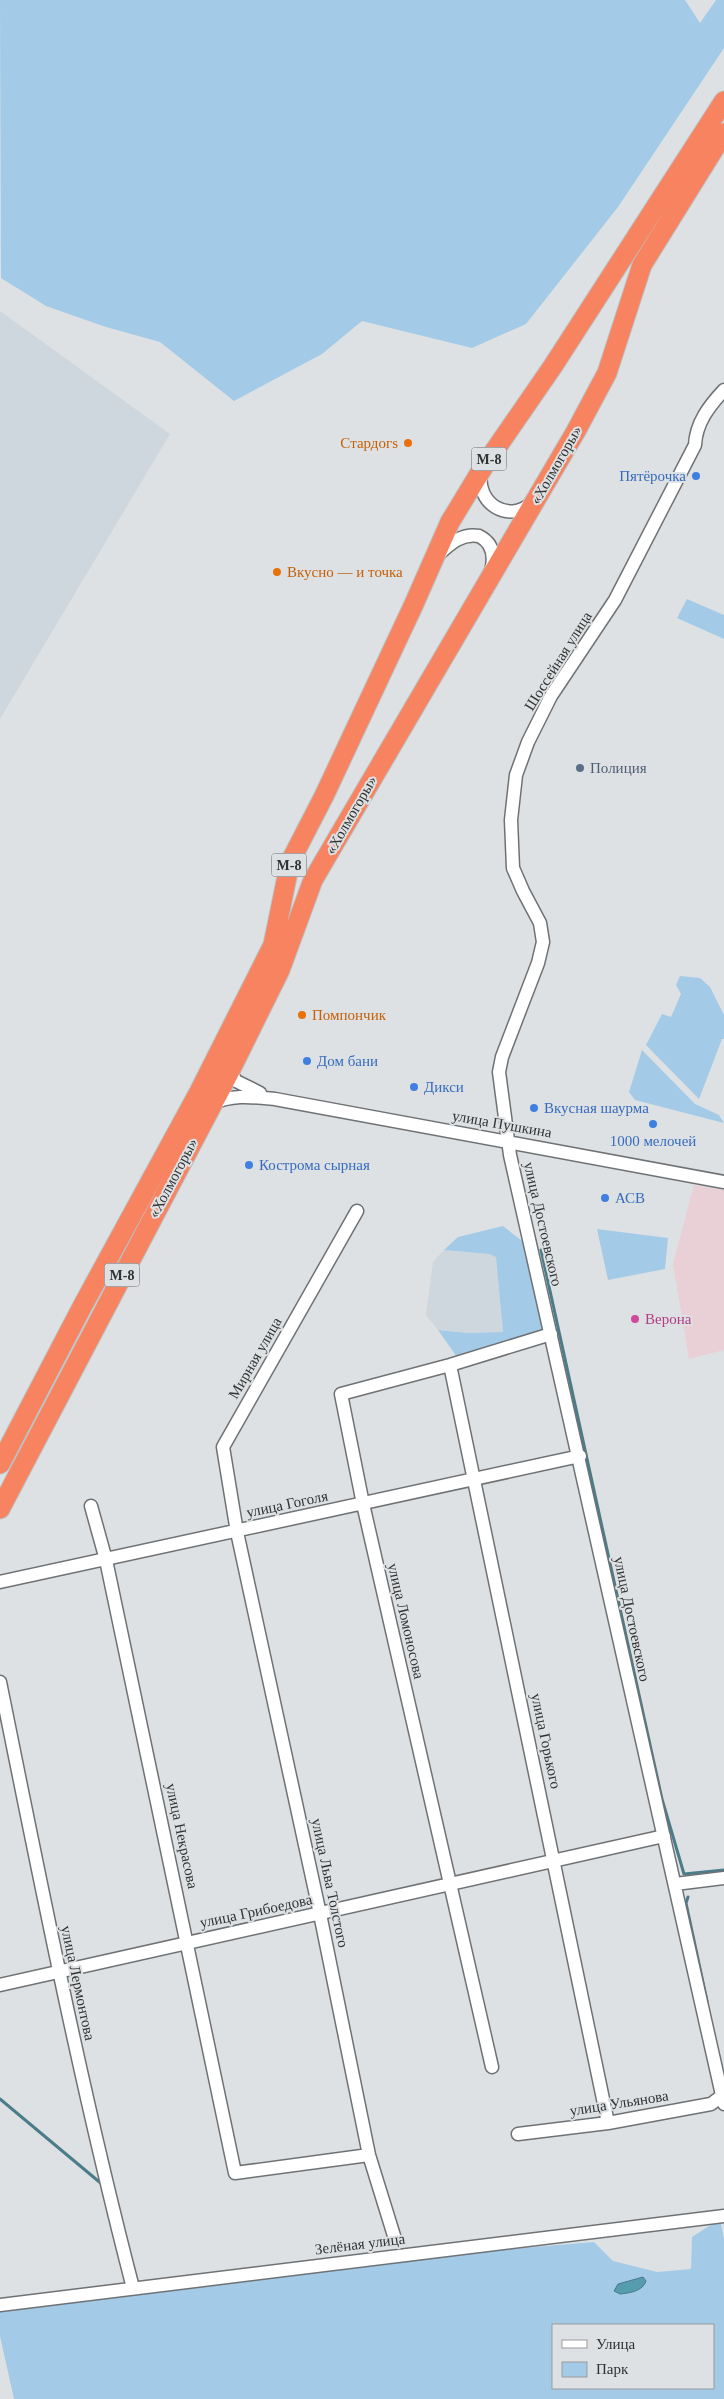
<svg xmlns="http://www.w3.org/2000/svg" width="724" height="2399" font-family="'Times New Roman',serif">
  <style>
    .commercial { fill: #e9cfd6 }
    .built { fill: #ced7de }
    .green { fill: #a3cae7; fill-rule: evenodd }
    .water { fill: #549cae; stroke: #4a7c89 }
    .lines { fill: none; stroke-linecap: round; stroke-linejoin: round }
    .stream { stroke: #4a7c89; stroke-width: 3 }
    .minor-casing { stroke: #6f7274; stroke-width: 15 }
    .highway-casing { stroke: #bdbebe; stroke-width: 21 }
    .minor { stroke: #fff; stroke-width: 12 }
    .highway { stroke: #f88360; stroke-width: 19 }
    .food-dot { fill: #e8710a; stroke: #dee1e3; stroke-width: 2 }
    .shop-dot { fill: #3f7fe0; stroke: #dee1e3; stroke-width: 2 }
    .service-dot { fill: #5c6f8a; stroke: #dee1e3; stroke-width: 2 }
    .hotel-dot { fill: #d1479c; stroke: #dee1e3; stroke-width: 2 }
    .labels { text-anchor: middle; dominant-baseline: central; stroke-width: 4; stroke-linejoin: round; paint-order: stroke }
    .shield { fill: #dee1e3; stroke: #656768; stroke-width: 1 }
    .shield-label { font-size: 14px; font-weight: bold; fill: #313333 }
    .food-label { font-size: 15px; fill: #c56008; stroke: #dee1e3; text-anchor: start }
    .street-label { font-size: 15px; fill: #313333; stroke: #dee1e3 }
    .shop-label { font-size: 15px; fill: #366cbe; stroke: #dee1e3; text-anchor: start }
    .service-label { font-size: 15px; fill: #4e5e75; stroke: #dee1e3; text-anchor: start }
    .hotel-label { font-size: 15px; fill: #b23c85; stroke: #dee1e3; text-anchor: start }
  </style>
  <rect width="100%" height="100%" fill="#dee1e3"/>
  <path class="commercial" d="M694,1185L724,1190V1350L689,1359L673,1264Z"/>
  <path class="built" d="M0,311L170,434L0,719Z
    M444,1250L489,1254L496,1257L503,1332L467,1333L438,1330L426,1315L433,1262Z"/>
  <path class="green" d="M0,0H685L700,23L716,0H724V48L618,207L526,324L472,348L362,321L322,354L234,401L160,342L106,327L46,306L1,278Z
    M687,599L724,615V639L677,618Z
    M680,976L700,978L710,987L724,1015V1039H722L699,1099L646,1045L662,1014L671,1017L681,994L676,985Z
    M642,1050L695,1104L719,1115L724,1123L635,1100L629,1092Z
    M503,1226L526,1244L543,1331L459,1360L438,1330L467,1333L503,1332L496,1257L489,1254L444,1250L458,1237Z
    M597,1229L668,1238L665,1269L608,1280Z
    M720,2219L724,2239V2399H14L0,2336V2311L487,2251L594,2242L613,2261L657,2272L691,2269L692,2237ZM553,2325H713V2388H553Z"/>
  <path class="water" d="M643,2277L646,2281C643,2291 630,2293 620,2294L614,2291L618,2284Z"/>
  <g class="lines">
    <path class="stream" d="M541,1250L662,1799L684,1874L724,1870
      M688,1897L686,1903L707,2001
      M0,2099L103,2185"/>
    <g class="minor-casing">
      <path id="minor" d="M724,390C709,406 696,423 695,445L615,600L551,696L528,742L516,775L511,820L513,868L523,891L540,923L543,942L538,963L502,1057L499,1072L510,1155L724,2104
        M481,473C476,503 508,524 532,503
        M439,554C451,543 462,533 479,536C493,543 495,556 491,571
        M230,1071L236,1081L260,1093
        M212,1104C232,1094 253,1097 275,1099L724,1182
        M357,1211L223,1447L237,1532L320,1914L369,2155L395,2239
        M450,1365L608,2123
        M91,1506L106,1560L235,2173L369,2155
        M0,1582L580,1456
        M0,1682C41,1885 81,2088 133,2288
        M675,1884L724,1878
        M0,1985L664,1836
        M492,2067L363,1504L341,1394L450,1365L551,1334
        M518,2134L608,2123L711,2104L723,2095
        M0,2305L724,2216"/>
    </g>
    <g class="highway-casing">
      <path id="highway" d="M0,1464L83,1305L199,1092L273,945L290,862L324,796L414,604L450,522L484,466L553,366L724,101
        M0,1509L230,1071L280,970L313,880L576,431L607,373L642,265L724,133"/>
    </g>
    <use href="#minor" class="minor"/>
    <use href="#highway" class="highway"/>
  </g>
  <g class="food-dot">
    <circle cx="408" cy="443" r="5"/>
    <circle cx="277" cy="572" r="5"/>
    <circle cx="302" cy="1015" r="5"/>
  </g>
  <g class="shop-dot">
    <circle cx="696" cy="476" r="5"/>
    <circle cx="307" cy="1061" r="5"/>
    <circle cx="414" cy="1087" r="5"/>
    <circle cx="534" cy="1108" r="5"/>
    <circle cx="653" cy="1124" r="5"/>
    <circle cx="249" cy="1165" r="5"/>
    <circle cx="605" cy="1198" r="5"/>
  </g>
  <circle class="service-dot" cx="580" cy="768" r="5"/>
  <circle class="hotel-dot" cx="635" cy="1319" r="5"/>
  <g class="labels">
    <g class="shield">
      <rect x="471.5" y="447.5" width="35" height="23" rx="4"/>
      <rect x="271.5" y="853.5" width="35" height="23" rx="4"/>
      <rect x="104.5" y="1263.5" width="35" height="23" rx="4"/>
    </g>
    <g class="shield-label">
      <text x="489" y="459">М-8</text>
      <text x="289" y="865">М-8</text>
      <text x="122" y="1275">М-8</text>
    </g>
    <g class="food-label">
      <text x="398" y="443" text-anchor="end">Стардогs</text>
      <text x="287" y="572">Вкусно — и точка</text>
      <text x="312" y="1015">Помпончик</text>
    </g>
    <g class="street-label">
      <text transform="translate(556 465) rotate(-60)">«Холмогоры»</text>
      <text transform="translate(558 661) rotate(-58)">Шоссейная улица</text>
      <text transform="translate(351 815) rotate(-60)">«Холмогоры»</text>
      <text transform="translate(502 1124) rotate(10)">улица Пушкина</text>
      <text transform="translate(173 1178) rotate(-62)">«Холмогоры»</text>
      <text transform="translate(543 1224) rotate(77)">улица Достоевского</text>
      <text transform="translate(255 1358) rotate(-60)">Мирная улица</text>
      <text transform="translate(287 1504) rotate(-12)">улица Гоголя</text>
      <text transform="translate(632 1619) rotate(78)">улица Достоевского</text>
      <text transform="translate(406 1621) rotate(77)">улица Ломоносова</text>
      <text transform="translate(546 1741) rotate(78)">улица Горького</text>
      <text transform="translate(182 1836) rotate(78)">улица Некрасова</text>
      <text transform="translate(330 1883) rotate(78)">улица Льва Толстого</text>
      <text transform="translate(256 1911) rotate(-12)">улица Грибоедова</text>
      <text transform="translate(78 1983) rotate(78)">улица Лермонтова</text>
      <text transform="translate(619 2103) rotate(-9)">улица Ульянова</text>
      <text transform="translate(360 2244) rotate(-7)">Зелёная улица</text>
    </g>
    <g class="shop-label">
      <text x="686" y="476" text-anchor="end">Пятёрочка</text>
      <text x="317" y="1061">Дом бани</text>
      <text x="424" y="1087">Дикси</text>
      <text x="544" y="1108">Вкусная шаурма</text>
      <text x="653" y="1141" text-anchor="middle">1000 мелочей</text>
      <text x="259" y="1165">Кострома сырная</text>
      <text x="615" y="1198">АСВ</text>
    </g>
    <g class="service-label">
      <text x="590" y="768">Полиция</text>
    </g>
    <g class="hotel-label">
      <text x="645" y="1319">Верона</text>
    </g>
  </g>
  <rect x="552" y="2324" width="162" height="65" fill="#dee1e3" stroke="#999b9d"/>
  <rect x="562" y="2340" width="25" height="8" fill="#ffffff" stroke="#999b9d"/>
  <text x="596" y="2349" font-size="15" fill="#313333">Улица</text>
  <rect x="562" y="2362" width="25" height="15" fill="#a3cae7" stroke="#999b9d"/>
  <text x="596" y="2374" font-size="15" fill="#313333">Парк</text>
</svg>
